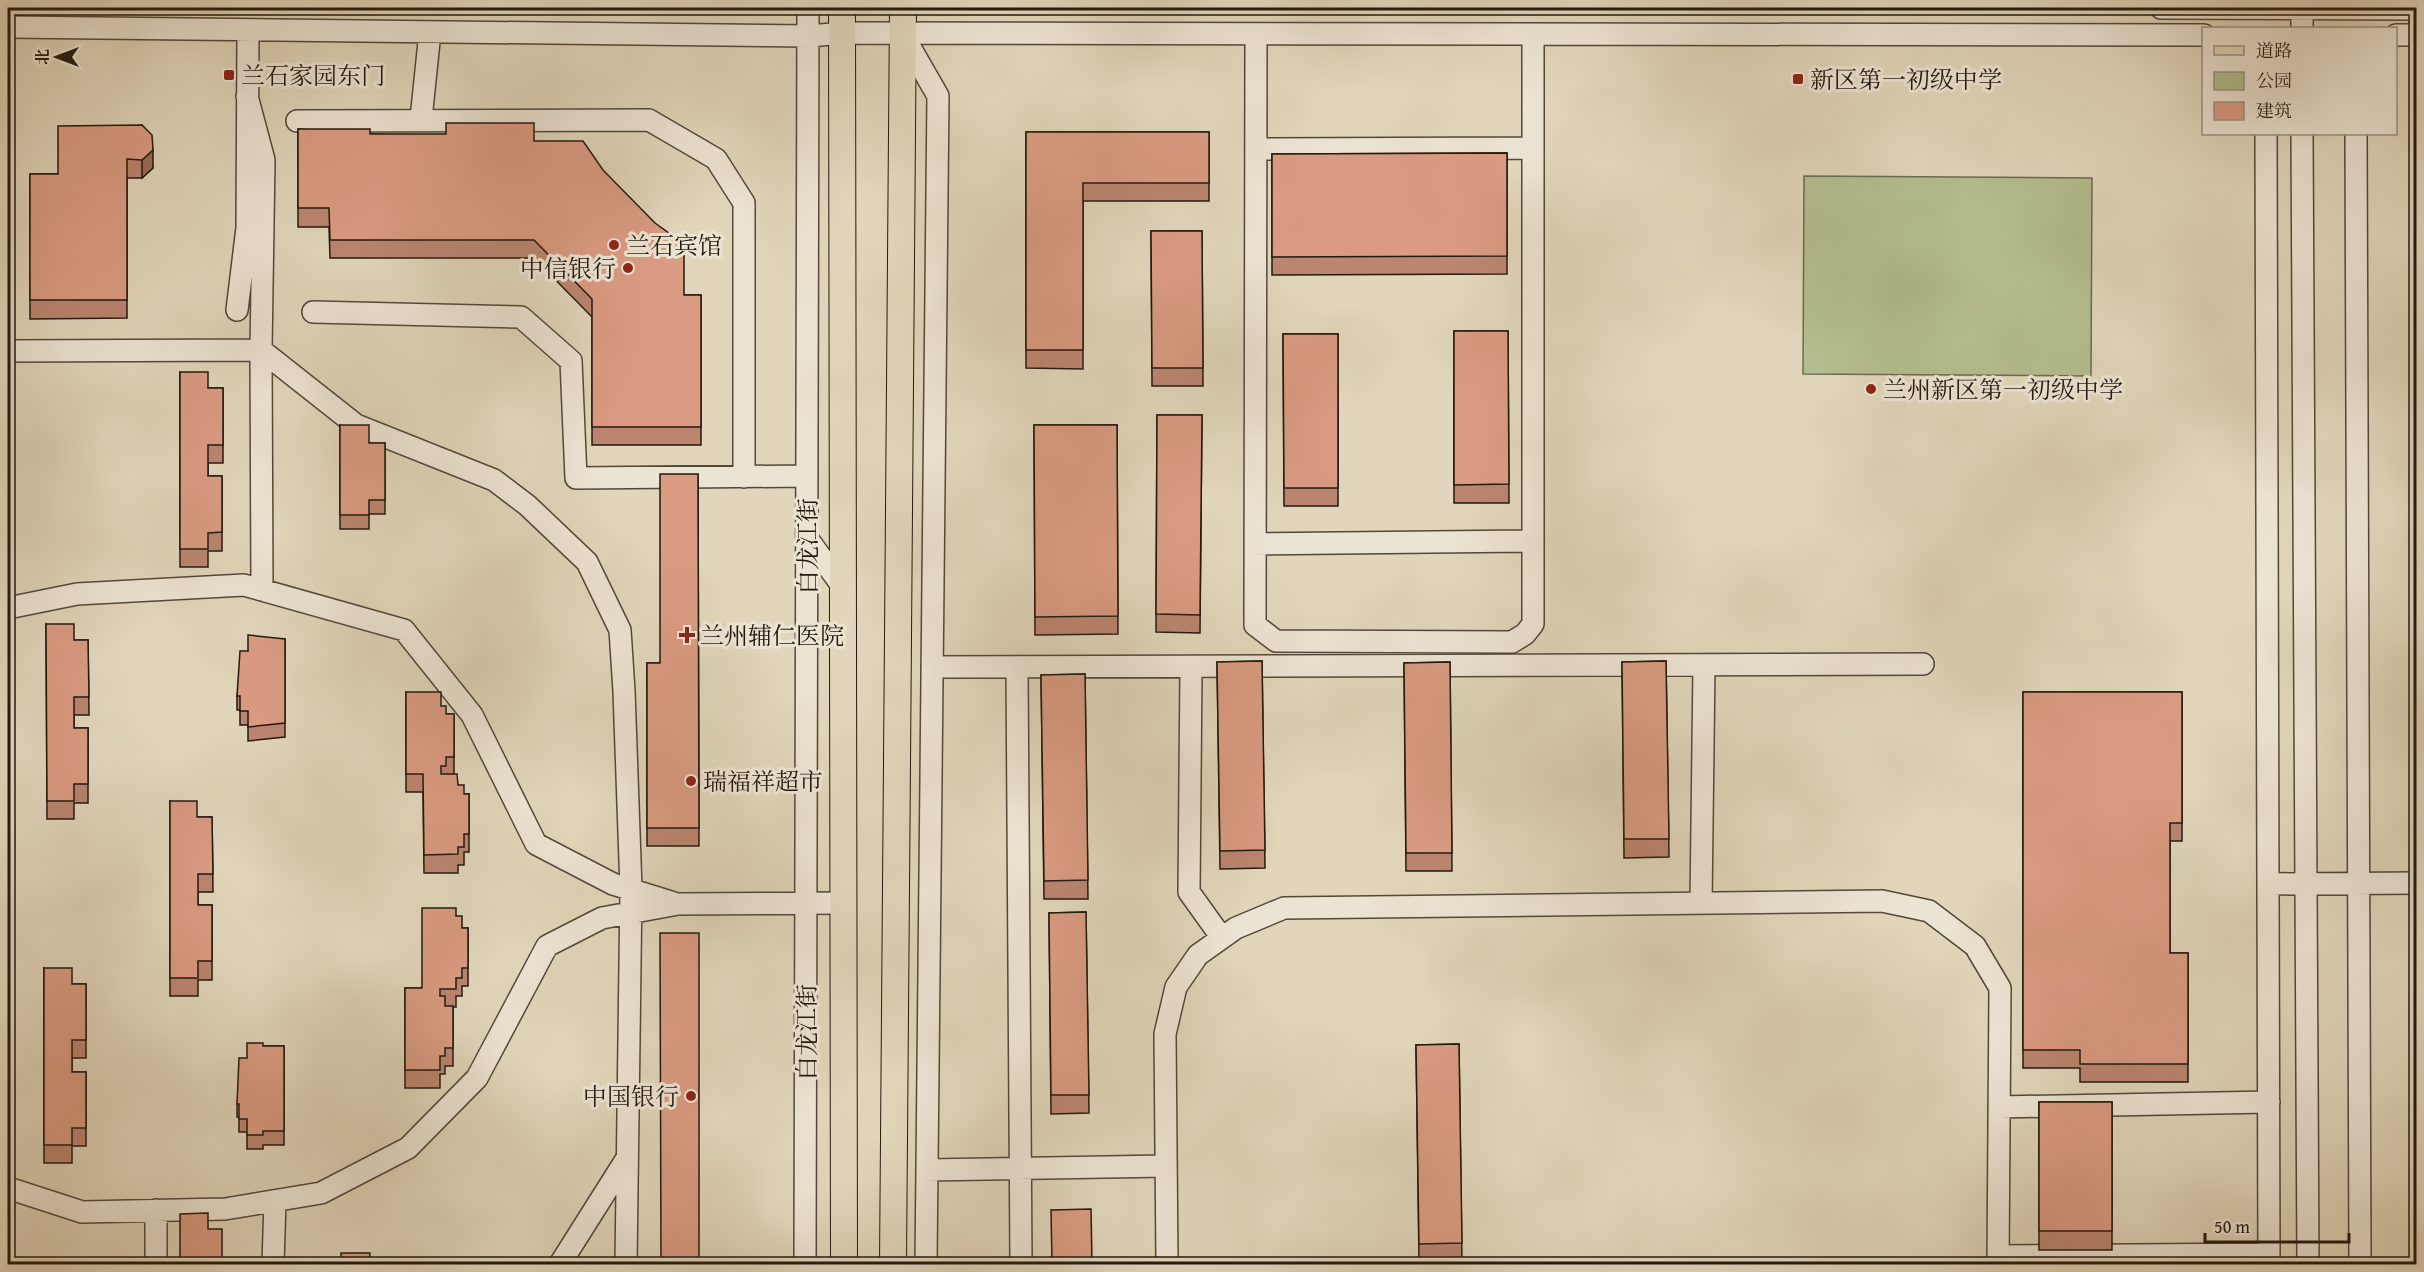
<svg xmlns="http://www.w3.org/2000/svg" width="2424" height="1272" font-family="'Gentium Book Plus','Noto Serif SC',serif">
  <style>
    .green { fill: #b4bd8f; stroke: #6b6b4f; stroke-width: 1.5 }
    .lines { fill: none; stroke-linecap: round; stroke-linejoin: round }
    .minor-casing { stroke: #52483a; stroke-width: 24 }
    .major-casing { stroke: #22190f; stroke-width: 28 }
    .minor { stroke: #ece4d3; stroke-width: 21 }
    .major { stroke: #e1d6bb; stroke-width: 26 }
    .wall { fill: #bb8570; stroke: #22190f; stroke-width: 1.5 }
    .shaded-wall { fill: #996c5b; stroke: #22190f; stroke-width: 1.5 }
    .building { fill: #da9b82; stroke: #22190f; stroke-width: 1.5 }
    .poi-dot { fill: #8f2418; stroke: #ece4d3; stroke-width: 2 }
    .labels { text-anchor: middle; dominant-baseline: central; stroke-width: 6; stroke-linejoin: round; paint-order: stroke }
    .poi-label { font-size: 24px; fill: #22190f; stroke: #ece4d3; text-anchor: start }
    .street-label { font-size: 24px; fill: #22190f; stroke: #ece4d3 }
  </style>
  <rect width="100%" height="100%" fill="#e1d6bb"/>
  <filter id="stains"><feTurbulence type="fractalNoise" baseFrequency=".00333" numOctaves="4"/><feColorMatrix values="0 0 0 0 .2 0 0 0 0 .09 0 0 0 0 .02 0 0 0 .5 -.17"/></filter>
  <radialGradient id="worn" r=".72"><stop offset=".6" stop-color="#630" stop-opacity="0"/><stop offset="1" stop-color="#630" stop-opacity=".3"/></radialGradient>
  <path class="green" d="M1804,176L2092,178L2091,376L1803,374Z"/>
  <g class="lines">
    <g class="minor-casing">
      <path id="minor" d="M2161,8L2416,9
        M2302,8V28
        M8,27L810,36L842,33L2204,35
        M903,35L938,96L926,1264
        M1256,35L1255,625L1276,641L1512,642L1525,634L1533,624V35
        M2396,35H2416
        M247,96L264,160L261,350L262,590
        M421,119L430,32
        M297,121L649,120L716,159L744,203V477
        M2266,134L2269,1264
        M2302,134L2308,1264
        M2356,134L2360,1264
        M1256,149L1533,148
        M237,310L247,228L248,30
        M313,312L521,317L571,361L576,478L807,476
        M8,351L261,350L356,425L494,480L527,505L587,562L620,630L624,691L631,889L626,1264
        M807,538L843,587
        M1255,544L1533,541
        M8,608L77,594L244,585L404,630L472,715L536,844L613,884L674,903
        M932,667L1923,664
        M1017,667L1021,1264
        M1191,667L1189,892L1222,938
        M2268,884L2416,883
        M1701,903L1704,665
        M1999,1107L2269,1102
        M927,1170L1166,1166
        M8,1188L82,1212L225,1209L321,1193L408,1148L477,1078L547,946L602,918L678,904L844,903
        M156,1210V1264
        M1998,1256L2269,1254
        M273,1264L275,1201
        M560,1264L627,1158
        M805,1264L808,8
        M1167,1264L1165,1034L1176,987L1198,955L1236,928L1284,908L1882,901L1929,911L1975,946L2000,988L1998,1264"/>
    </g>
    <g class="major-casing">
      <path id="major" d="M842,8L844,1264
        M893,1264L903,8"/>
    </g>
    <use href="#minor" class="minor"/>
    <use href="#major" class="major"/>
  </g>
  <path class="wall" d="M142,125L153,168L142,178H127V318L30,319V174H58Z
    M298,129L370,134L534,141L684,295H701V445H592V317L534,258H330L329,227H298Z
    M1026,132H1209V201H1083V369L1026,368Z
    M1507,153V274L1272,275V154Z
    M1151,231H1202L1203,386H1152Z
    M1454,331H1508L1509,503H1454Z
    M1283,334H1338V506H1284Z
    M180,372L208,388H223V463H208V476H222V551H208V567H180Z
    M8,385H11V460H8Z
    M1157,415H1202L1200,633L1156,632Z
    M340,425L369,443H385V514H369V529H340Z
    M1034,425H1117L1118,634L1035,635Z
    M8,473H11V547H8Z
    M698,474L699,846H647V663H660Z
    M46,624L74,640H88L89,715H74V728H88V803H74V819H47Z
    M285,639V737L248,741V725H240V710H237V696L248,651Z
    M1262,661L1265,868L1220,869L1217,662Z
    M1666,661L1669,857L1624,858L1622,662Z
    M1450,662L1452,871H1406L1404,663Z
    M1085,674L1088,899H1044L1041,675Z
    M406,692L441,706L446,714H454V774L458,785L464,794H469V852H464V865H458V873H424L423,792H406Z
    M2023,692H2182V841H2170V953H2188V1082H2080V1068H2023Z
    M170,801L197,817H212L213,892H198V905H212V980H198V996H170Z
    M1086,912L1089,1113L1051,1114L1049,913Z
    M456,916L462,928H468V986H462V996H456V1007H453V1066H445V1074H440V1088H405V988H422Z
    M44,968L72,984H86V1058H72V1072H86V1146H72V1163H44Z
    M1459,1044L1462,1261L1419,1262L1416,1045Z
    M263,1046H284V1145H263V1149H247V1132H239V1117H237V1104L247,1058Z
    M2039,1102H2112V1250H2039Z"/>
  <path class="shaded-wall" d="M153,150V168L142,178V160Z"/>
  <path class="building" d="M446,123H534V141H583L603,170L655,223L684,244V295H701V427H592V299L534,240H330L329,208H298V129H370V134H446Z
    M142,125L152,135L153,150L142,160L127,159V300H30V174H58V126Z
    M1026,132H1209V183H1083V350H1026Z
    M1507,153V256L1272,257V154Z
    M1151,231H1202L1203,368H1152Z
    M1454,331H1508L1509,484L1454,485Z
    M1283,334H1338V488H1284Z
    M180,372H208V388H223V445H208V476H222V532L208,533V549H180Z
    M8,385H11V442H8Z
    M1157,415H1202L1200,615L1156,614Z
    M340,425H369V443H385V500H369V515H340Z
    M1034,425H1117L1118,616L1035,617Z
    M8,473H11V529H8Z
    M660,474H698L699,828H647V663H660Z
    M46,624H74V640H88L89,697H74V728H88V784H74V801H47Z
    M248,635L285,639V723L248,727V711H240V696H237L240,651H248Z
    M1262,661L1265,850L1220,851L1217,662Z
    M1666,661L1669,839H1624L1622,662Z
    M1450,662L1452,853H1406L1404,663Z
    M1085,674L1088,880L1044,881L1041,675Z
    M406,692H441V706H446V714H454V757H446V766H441V774H457L458,785H464V794H469V834H464V847H458V854L424,855L423,774H406Z
    M2023,692H2182V823H2170V953H2188V1064H2080V1050H2023Z
    M170,801H197V817H212L213,874H198V905H212V961H198V978H170Z
    M422,908H456V916H462V928H468V968H462V978H456V989H440V996H445V1006H453V1048H445V1056H440V1070H405V988H422Z
    M1086,912L1089,1095H1051L1049,913Z
    M660,933H699V1264H661Z
    M44,968H72V984H86V1040H72V1072H86V1128H72V1145H44Z
    M247,1043H263V1046H284V1131H263V1135H247V1119H239V1104H237L239,1058H247Z
    M1459,1044L1462,1243L1419,1244L1416,1045Z
    M2039,1102H2112V1231H2039Z
    M1091,1209L1092,1264H1052L1051,1210Z
    M208,1213V1229H222V1264H180V1214Z
    M341,1253H370V1264H341Z
    M2086,1259H2184V1264H2086Z"/>
  <g class="poi-dot">
    <rect x="223" y="69" width="12" height="12" rx="3"/>
    <rect x="1792" y="73" width="12" height="12" rx="3"/>
    <circle cx="614" cy="245" r="6"/>
    <circle cx="628" cy="268" r="6"/>
    <circle cx="1871" cy="389" r="6"/>
    <path d="M684 626h6v6h6v6h-6v6h-6v-6h-6v-6h6z"/>
    <circle cx="691" cy="781" r="6"/>
    <circle cx="691" cy="1096" r="6"/>
  </g>
  <g class="labels">
    <g class="poi-label">
      <text x="241" y="75">兰石家园东门</text>
      <text x="1810" y="79">新区第一初级中学</text>
      <text x="626" y="245">兰石宾馆</text>
      <text x="616" y="268" text-anchor="end">中信银行</text>
      <text x="1883" y="389">兰州新区第一初级中学</text>
      <text x="700" y="635">兰州辅仁医院</text>
      <text x="703" y="781">瑞福祥超市</text>
      <text x="679" y="1096" text-anchor="end">中国银行</text>
    </g>
    <g class="street-label">
      <text transform="translate(807 546) rotate(-90)">白龙江街</text>
      <text transform="translate(806 1032) rotate(-90)">白龙江街</text>
    </g>
  </g>
  <rect width="2424" height="1272" fill="none" stroke="#e1d6bb" stroke-width="30"/>
  <rect x="9" y="9" width="2406" height="1254" fill="none" stroke="#22190f" stroke-width="3"/>
  <rect x="15" y="15" width="2394" height="1242" fill="none" stroke="#22190f" stroke-width="1.5"/>
  <rect x="2202" y="27" width="195" height="108" fill="#ece4d3" stroke="#9b9385" stroke-width="1.5"/>
  <rect x="2214" y="46" width="30" height="9" fill="#e1d6bb" stroke="#9b9385" stroke-width="1.5"/>
  <text x="2256" y="57" font-size="18" fill="#22190f">道路</text>
  <rect x="2214" y="72" width="30" height="18" fill="#b4bd8f" stroke="#9b9385" stroke-width="1.5"/>
  <text x="2256" y="87" font-size="18" fill="#22190f">公园</text>
  <rect x="2214" y="102" width="30" height="18" fill="#da9b82" stroke="#9b9385" stroke-width="1.5"/>
  <text x="2256" y="117" font-size="18" fill="#22190f">建筑</text>
  <g transform="translate(57 57) rotate(270)" stroke="#ece4d3" stroke-width="4.5" paint-order="stroke">
  <path d="M0-4.5L10 22L0 15L-10 22Z" fill="#22190f"/>
  <text y="-9" font-size="16" font-weight="bold" text-anchor="middle" fill="#22190f">北</text>
  </g>
  <path d="M2205 1233v9h144v-9" fill="none" stroke="#22190f" stroke-width="3"/>
  <text x="2214" y="1233" font-size="18" fill="#22190f" stroke="#ece4d3" stroke-width="4.5" paint-order="stroke">50 m</text>
  <rect width="100%" height="100%" filter="url(#stains)"/>
  <rect width="100%" height="100%" fill="url(#worn)"/>
</svg>
